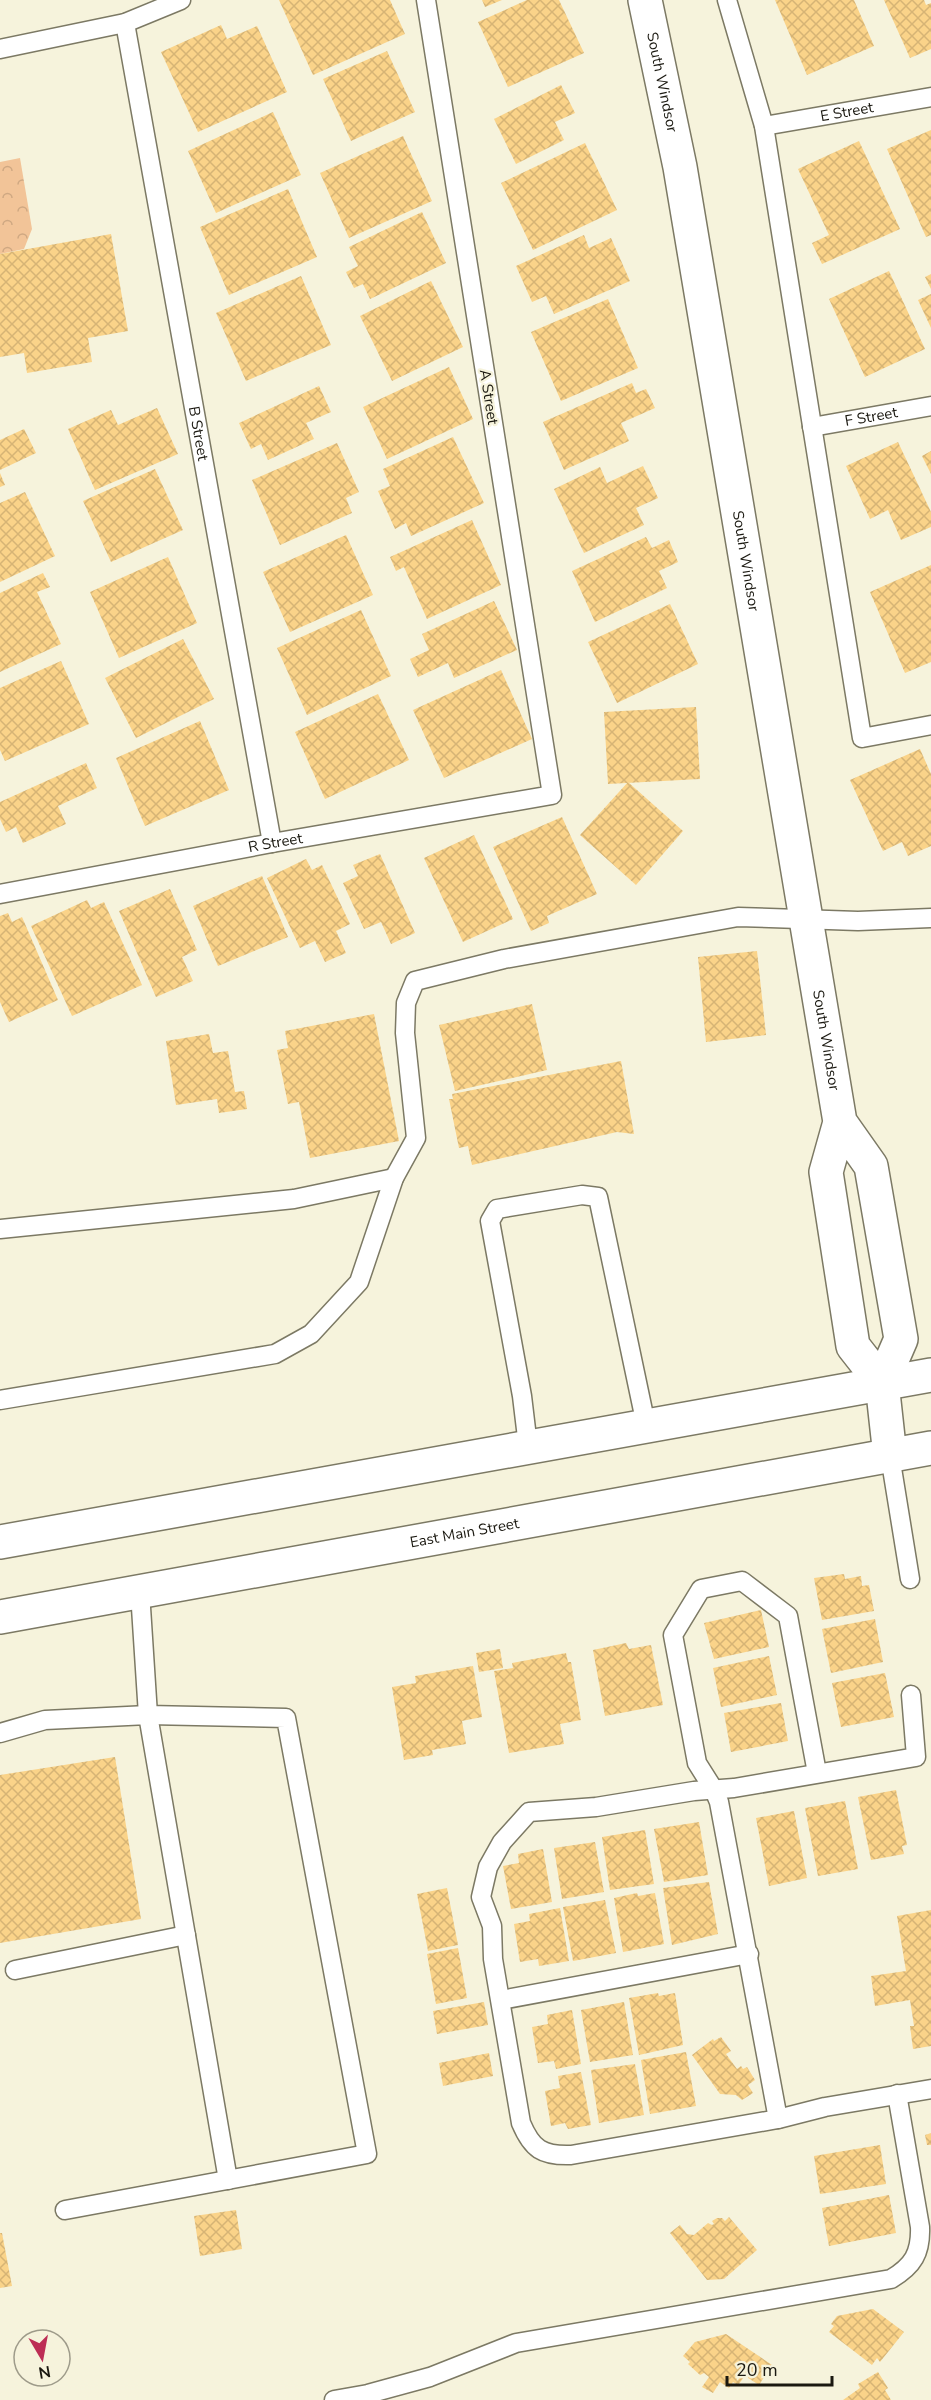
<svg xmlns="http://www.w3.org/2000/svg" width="931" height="2400" font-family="'Nunito Sans',sans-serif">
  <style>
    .park { fill: url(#park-crowns) }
    .building { fill: url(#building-cross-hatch) }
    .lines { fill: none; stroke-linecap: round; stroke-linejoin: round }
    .service-casing { stroke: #7c7964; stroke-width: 21 }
    .minor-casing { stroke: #7c7964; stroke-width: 36 }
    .primary-casing { stroke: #7c7964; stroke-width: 36 }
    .service { stroke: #fff; stroke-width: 18 }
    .minor { stroke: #fff; stroke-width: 33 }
    .primary { stroke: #fff; stroke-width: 33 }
    .labels { text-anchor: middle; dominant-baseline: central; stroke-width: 4.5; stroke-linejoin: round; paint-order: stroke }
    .street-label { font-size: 15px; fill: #1a1810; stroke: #f6f3dc }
  </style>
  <defs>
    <pattern id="park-crowns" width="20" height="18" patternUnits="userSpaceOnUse" patternTransform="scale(1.5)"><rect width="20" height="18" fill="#f2c498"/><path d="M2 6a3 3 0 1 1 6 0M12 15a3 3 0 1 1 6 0" fill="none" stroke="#cfa882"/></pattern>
    <pattern id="building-cross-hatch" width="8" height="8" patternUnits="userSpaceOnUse" patternTransform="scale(1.5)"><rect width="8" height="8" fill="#fad389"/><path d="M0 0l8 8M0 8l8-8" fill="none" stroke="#d6b475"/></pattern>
  </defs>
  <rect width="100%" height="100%" fill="#f6f3dc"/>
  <path class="park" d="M20,158L32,229L24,249L0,254V162Z"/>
  <path class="building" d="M279,0H390L405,34L313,75Z
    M482,0H502L485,7Z
    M527,0H559L584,53L508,87L478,22Z
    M775,0H854L874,46L807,75Z
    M884,0H924L926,5L931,3V49L910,58Z
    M221,25L227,39L257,26L287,92L198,132L161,52Z
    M387,51L415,112L351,141L323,79Z
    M561,85L575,113L555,122L564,140L516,164L494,119Z
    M273,112L301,175L216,213L188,151Z
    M931,130V235L926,237L887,149Z
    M403,136L432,201L349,238L320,173Z
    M859,141L900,229L822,264L812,243L829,235L798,169Z
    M585,143L617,210L533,250L501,183Z
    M288,189L317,257L229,295L200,227Z
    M422,212L446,263L370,299L363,284L354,288L346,272L358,266L349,247Z
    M111,234L128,331L88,338L92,362L27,373L24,353L0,357V254Z
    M584,235L589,248L611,238L630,281L554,314L546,296L532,302L516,266Z
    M889,271L925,349L865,377L829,299Z
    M931,274V289L925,277Z
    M301,276L331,345L246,381L216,313Z
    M431,281L463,347L392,381L360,316Z
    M931,294V328L918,300Z
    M608,299L638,368L561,401L531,332Z
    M449,367L473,419L387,459L363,407Z
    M632,383L636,393L646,389L655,408L621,423L629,441L564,470L543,422Z
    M319,386L331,412L306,423L314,439L268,460L261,444L251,449L239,423Z
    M157,408L178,454L95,490L68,429L111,410L118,425Z
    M24,429L36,453L0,470V440Z
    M453,437L484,503L411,536L406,523L395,529L378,491L390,486L383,469Z
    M898,442L931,512V527L901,540L888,510L870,519L846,466Z
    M337,443L359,492L346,498L352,513L280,545L252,480Z
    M931,451V474L922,456Z
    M643,466L658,498L636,508L644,525L584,553L554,489L600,467L607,483Z
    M155,469L183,530L111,562L83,501Z
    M0,473L5,485L0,487Z
    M25,492L55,556L0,582V503Z
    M472,520L501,585L427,619L404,567L396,571L390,557Z
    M346,535L373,595L290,632L263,572Z
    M646,537L652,548L669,540L678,562L659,571L667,588L595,622L572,571Z
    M168,557L197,623L119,658L90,592Z
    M931,565V662L905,673L870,592Z
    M43,573L50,587L37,592L61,644L0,672V593Z
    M494,601L517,650L454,678L448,663L418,677L410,659L429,650L422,634Z
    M670,604L698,664L617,703L588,642Z
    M361,610L391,676L307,715L277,648Z
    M183,639L214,699L136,738L105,678Z
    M61,661L89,724L5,761L0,750V688Z
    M501,670L532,739L444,778L413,710Z
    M378,694L409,760L325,799L295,732Z
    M696,707L700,779L608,784L604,712Z
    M200,721L229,790L145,826L116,758Z
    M920,749L931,774V846L908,856L902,842L883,851L850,780Z
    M86,763L97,788L58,806L66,824L23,843L16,827L6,832L0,819V802Z
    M628,782L683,831L636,885L580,835Z
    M562,817L597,894L547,916L549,923L531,931L493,847Z
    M474,835L513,919L463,942L424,858Z
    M380,854L415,933L391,944L381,922L364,929L343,883L358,876L353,865Z
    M306,859L312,870L322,865L350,924L336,931L346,953L325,962L315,941L300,948L267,878Z
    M262,876L288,937L218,966L193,906Z
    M170,889L197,950L182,957L193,981L156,997L119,911Z
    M87,900L91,908L104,902L142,985L72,1016L31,926Z
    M8,913L12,922L22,917L58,1000L9,1022L0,1002V916Z
    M757,951L766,1035L706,1042L698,957Z
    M532,1004L547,1070L455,1091L439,1025Z
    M374,1014L399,1141L310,1158L299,1102L288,1104L277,1050L288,1048L285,1031Z
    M209,1034L213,1053L228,1051L235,1092L244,1091L247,1109L219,1113L217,1099L176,1105L166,1041Z
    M621,1061L634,1134L617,1132L472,1165L468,1146L459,1148L449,1099H453L452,1094Z
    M844,1574L845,1579L861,1576L862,1586L869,1585L874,1611L822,1620L814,1578Z
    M761,1610L769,1647L714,1659L704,1623Z
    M875,1619L883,1662L831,1673L822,1629Z
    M626,1643L629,1649L651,1645L663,1705L605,1716L593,1650Z
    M500,1649L503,1668L479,1672L476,1653Z
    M566,1653L568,1662H571L581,1720L560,1724L564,1744L509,1753L494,1671L513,1668L512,1663Z
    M769,1656L777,1695L721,1707L713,1668Z
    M473,1666L482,1717L462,1721L466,1744L432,1750L433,1755L404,1760L392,1687L416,1683L415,1676Z
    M885,1673L894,1717L841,1727L832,1683Z
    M781,1703L788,1741L731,1752L724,1713Z
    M115,1757L141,1919L0,1943V1775Z
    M896,1790L907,1845L902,1846L904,1854L871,1860L858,1797Z
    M845,1801L858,1869L818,1876L805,1808Z
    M794,1811L807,1878L769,1886L756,1818Z
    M699,1822L708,1875L664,1882L654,1829Z
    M645,1830L654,1884L610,1890L602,1837Z
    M595,1842L604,1892L562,1899L554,1848Z
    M543,1849L552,1902L511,1909L503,1866L519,1863L518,1854Z
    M709,1882L718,1934L672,1945L663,1888Z
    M447,1888L458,1945L428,1951L417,1894Z
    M637,1893L638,1896L655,1893L664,1944L623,1952L614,1898Z
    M605,1900L616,1953L573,1961L563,1907Z
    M560,1908L569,1961L539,1966L538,1959L520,1962L514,1924L530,1921L529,1914Z
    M931,1910V2046L913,2049L910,2026H914L910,2000L875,2006L871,1976L906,1971L897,1916Z
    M458,1948L467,1998L436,2004L427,1954Z
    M658,1993L659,1996L675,1993L683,2045L639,2055L629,1998Z
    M484,2002L488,2025L437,2034L433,2011Z
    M624,2002L633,2055L590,2062L581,2010Z
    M572,2010L581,2064L556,2069L554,2061L538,2063L532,2027L548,2024L547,2015Z
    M721,2037L731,2051L726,2054L737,2069L741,2066L743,2069L747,2067L755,2080L748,2085L753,2093L742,2100L736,2095L720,2094L692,2055L713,2039L714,2041Z
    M686,2052L696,2106L650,2114L641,2060Z
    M489,2053L493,2076L443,2086L439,2063Z
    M635,2064L644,2115L599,2123L591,2070Z
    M581,2072L591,2125L568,2129L565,2123L551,2126L545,2091L560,2088L558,2076Z
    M931,2133V2145H927L925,2135Z
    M880,2145L886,2184L820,2194L814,2156Z
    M889,2195L896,2233L829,2246L822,2208Z
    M236,2210L242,2249L200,2256L194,2216Z
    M729,2217L757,2250L724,2279L707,2280L670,2233L680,2225L687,2234L694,2235L708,2223L712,2225L714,2224L712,2221L717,2218H722L725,2221Z
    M0,2233H2L12,2286L0,2288Z
    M873,2309L904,2332L880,2362L877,2358L872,2365L829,2332L834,2326L831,2324L837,2316Z
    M726,2334L772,2365L759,2385L745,2376L738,2385L733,2382L729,2388L720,2382L713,2393L702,2387L709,2377L704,2373L700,2375L688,2364L690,2362L683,2356L695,2342Z
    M878,2372L888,2388L885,2390L891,2400H843L860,2388L858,2384Z"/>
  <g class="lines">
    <g class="service-casing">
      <g id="service">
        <path d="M727,0L764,126L862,738L931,725"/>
        <path id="s1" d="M125,23L272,843"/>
        <path d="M0,49L125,23L181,0"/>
        <path id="s2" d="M764,126L931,97"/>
        <path id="s3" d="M812,427L931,406"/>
        <path id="s4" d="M0,894L272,843L552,795L426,0"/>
        <path d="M0,1229L294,1199L394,1178"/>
        <path d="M0,1400L275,1354L311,1334L359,1282L394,1178L416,1138L405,1033L406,1003L415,981L504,959L738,917L858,921L931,918"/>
        <path d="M528,1446L522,1396L490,1221L497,1209L582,1195L598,1197L646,1425"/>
        <path d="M890,1456L910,1579"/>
        <path d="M911,1695L916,1757L734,1788L694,1791L596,1807L529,1812L502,1842L488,1867L481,1897L492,1926L493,1959L521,2123C532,2149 542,2156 571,2155L778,2119L825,2107L931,2089"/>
        <path d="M0,1733L45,1720L148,1715L228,2180"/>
        <path d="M15,1970L186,1935"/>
        <path d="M501,2000L749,1954"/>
        <path d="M778,2119L719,1802L714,1790L697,1763L673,1635L701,1589L742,1581L788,1616L817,1773"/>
        <path d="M65,2210L367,2154L286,1718L148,1715L140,1592"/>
        <path d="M334,2400L368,2394L430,2377L516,2343L891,2279C913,2266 921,2253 920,2227L897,2094"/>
      </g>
    </g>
    <g class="minor-casing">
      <g id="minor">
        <path id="s5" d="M645,0L680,167L840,1122L871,1166L901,1339L882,1383L853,1346L851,1333L826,1172L840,1122"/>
      </g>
    </g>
    <g class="primary-casing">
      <g id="primary">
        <path d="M882,1383L890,1456"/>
        <path d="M0,1542L931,1375"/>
        <path id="s6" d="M0,1617L931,1448"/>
      </g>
    </g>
    <use href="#service" class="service"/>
    <use href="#minor" class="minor"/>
    <use href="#primary" class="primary"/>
  </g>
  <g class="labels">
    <g class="street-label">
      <text stroke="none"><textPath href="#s5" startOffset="84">South Windsor</textPath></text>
      <text stroke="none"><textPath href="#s2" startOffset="84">E Street</textPath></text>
      <text transform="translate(489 397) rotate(81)">A Street</text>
      <text stroke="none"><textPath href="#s3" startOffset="60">F Street</textPath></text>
      <text stroke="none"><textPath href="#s1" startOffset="417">B Street</textPath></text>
      <text stroke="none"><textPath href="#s5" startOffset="570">South Windsor</textPath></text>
      <text stroke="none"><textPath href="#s4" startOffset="280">R Street</textPath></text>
      <text stroke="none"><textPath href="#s5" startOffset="1056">South Windsor</textPath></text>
      <text stroke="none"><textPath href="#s6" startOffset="472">East Main Street</textPath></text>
    </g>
  </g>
  <g transform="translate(42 2358) rotate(170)"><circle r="28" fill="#f6f3dc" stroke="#9e9b8a" stroke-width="1.5"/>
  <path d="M0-4.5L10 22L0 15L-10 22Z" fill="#bd2d55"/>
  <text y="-9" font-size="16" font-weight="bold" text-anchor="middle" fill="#1a1810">N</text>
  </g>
  <path d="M727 2376v9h105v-9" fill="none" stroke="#1a1810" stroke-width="3"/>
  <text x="736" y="2376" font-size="18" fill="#1a1810" stroke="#f6f3dc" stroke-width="4.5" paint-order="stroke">20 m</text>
</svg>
